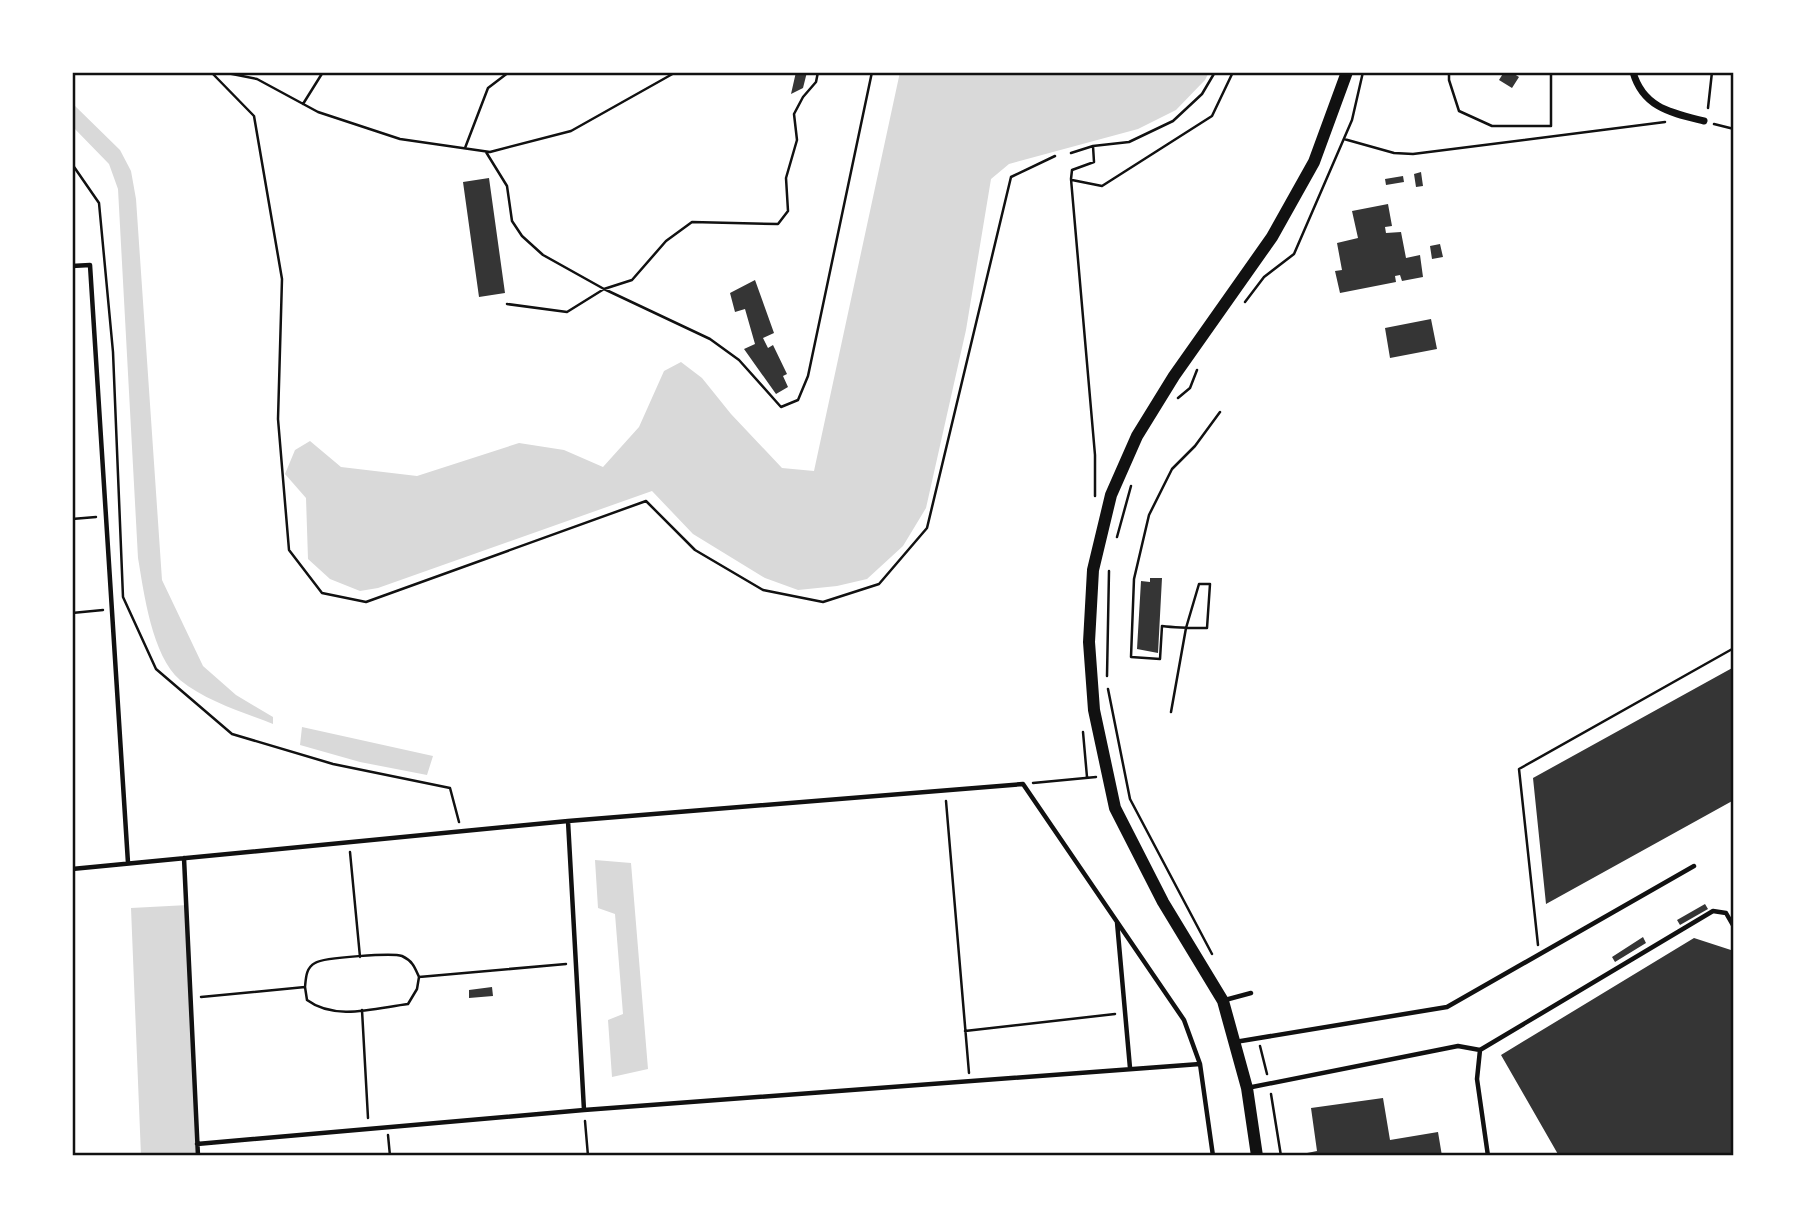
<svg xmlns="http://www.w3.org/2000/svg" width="1806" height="1228" font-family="Poppins,sans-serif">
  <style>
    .water { fill: #d9d9d9 }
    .building { fill: #353535 }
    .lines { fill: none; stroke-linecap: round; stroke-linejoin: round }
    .path { stroke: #111; stroke-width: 2.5 }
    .service { stroke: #111; stroke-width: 4.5 }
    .minor { stroke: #111; stroke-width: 7 }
    .tertiary { stroke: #111; stroke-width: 12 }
    .neatline { fill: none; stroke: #111; stroke-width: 2.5 }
  </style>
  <rect width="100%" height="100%" fill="#fff"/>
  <path class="water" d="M900,72H1209L1205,80L1176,110L1138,129L1009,164L991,179L966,330L926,508L903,546L867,579L837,586L798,590L765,578L693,534L652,491L378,588L360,591L330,579L308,559L306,498L285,474L295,450L310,441L341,467L417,476L519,443L564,450L603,467L639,427L664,371L681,362L702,378L731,414L782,468L814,471Z
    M72,103L120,150L131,171L136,199L162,580L203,666L236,695L273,717V724C242,712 206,701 180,680C152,656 144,593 138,558L118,189L109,164L72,126Z
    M302,727L433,756L427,775L360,762L300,745Z
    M595,860L631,863L648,1069L612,1077L608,1020L623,1014L615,914L598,908Z
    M188,905L197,1156H141L131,908Z"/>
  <path class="building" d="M796,72H807L803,88L791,94Z
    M1504,72H1511L1519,77L1512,88L1499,80Z
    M1421,172L1423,186L1416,187L1414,174Z
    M1403,176L1404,182L1386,185L1385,179Z
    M489,178L505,293L479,297L463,182Z
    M1388,204L1392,226L1385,227L1386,233L1401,232L1406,258L1420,255L1423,277L1402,281L1400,275L1395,276L1396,282L1340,293L1335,271L1342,270L1337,243L1358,238L1352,211Z
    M1440,244L1443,257L1432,259L1430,246Z
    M755,280L774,333L763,338L768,348L773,345L787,374L783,376L788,387L776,394L744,349L755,344L745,309L735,312L730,293Z
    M1431,319L1437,349L1390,358L1385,328Z
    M1150,578H1162L1158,653L1137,649L1141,581L1150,582Z
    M1734,667V800L1546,904L1533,778Z
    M1705,904L1708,909L1680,925L1677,920Z
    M1643,937L1646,943L1615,962L1612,957Z
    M1694,938L1734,951V1156H1559L1501,1055Z
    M492,987L493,996L469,998V990Z
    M1383,1098L1390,1140L1438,1132L1442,1156H1308L1307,1153L1317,1151L1311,1108Z"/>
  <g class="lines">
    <path class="path" d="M211,72L254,116L282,279L278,419L289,550L322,593L366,602L646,501L695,550L763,590L823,602L879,584L927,528L1011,177L1055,156
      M222,72L257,79L318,112L400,139L490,152L571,131L676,72
      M1449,72V80L1459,111L1492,126H1551V72
      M303,104L323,72
      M1708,108L1712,72
      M1714,124L1734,129
      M1344,139L1394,153L1413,154L1665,122
      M1093,146L1094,162L1072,170L1071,179L1095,455V496
      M465,148L488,88L509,72
      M486,152L507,186L512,221L522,236L543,255L604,289L632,280L666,241L692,222L778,224L788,211L786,178L797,140L794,114L803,97L816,82L818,72
      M1071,153L1093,146L1129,142L1173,121L1202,94L1215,72
      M72,164L99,203L113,352L123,597L156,669L232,734L333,764L450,788L459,822
      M1072,180L1102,186L1212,116L1233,72
      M1245,302L1264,277L1294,254L1352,120L1363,72
      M507,304L567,312L604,289L710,339L739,360L781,407L798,400L808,376L872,72
      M1178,398L1190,388L1197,370
      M72,519L96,517
      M1117,537L1131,486
      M72,613L103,610
      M1107,676L1109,571
      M1108,689L1130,799L1212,954
      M1171,712L1186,628L1199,584H1210L1207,628C1192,628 1177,628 1162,626L1160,659L1131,657L1134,579L1149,515L1172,469L1195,446L1220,412
      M1083,732L1087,777
      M1033,783L1096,777
      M946,801L969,1073
      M350,852L360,957
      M1538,945L1519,769L1734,648
      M305,987L307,1000C335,1021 376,1008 408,1004L417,989L419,977
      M201,997L305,987C306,977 306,968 315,963C324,957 393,953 402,956C413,961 415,968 419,977L566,964
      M362,1010L368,1118
      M965,1031L1115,1014
      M1260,1046L1267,1074
      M1271,1094L1281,1156
      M585,1121L588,1156
      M388,1135L390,1156"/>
    <path class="service" d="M72,266L90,265L128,863
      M568,821L584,1110
      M184,858L198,1156
      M72,869L568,821L1023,784L1184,1020L1200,1064L1213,1156
      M1117,922L1130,1068
      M1225,1000L1251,993
      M1235,1042L1447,1007L1694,866
      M1480,1050L1477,1079L1488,1156
      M1247,1088L1458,1046L1480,1050L1713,911L1726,913L1734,927
      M197,1144L584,1110L1200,1064"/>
    <path class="minor" d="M1633,72C1643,108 1672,113 1704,121"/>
    <path class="tertiary" d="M1257,1156L1247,1088L1223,1001L1163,902L1115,808L1094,710L1089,642L1093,570L1111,495L1137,436L1174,376L1272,237L1314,162L1347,72"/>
  </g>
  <rect width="1806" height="1228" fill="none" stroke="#ffffff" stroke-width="147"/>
  <rect x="74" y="74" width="1658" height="1080" class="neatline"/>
</svg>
